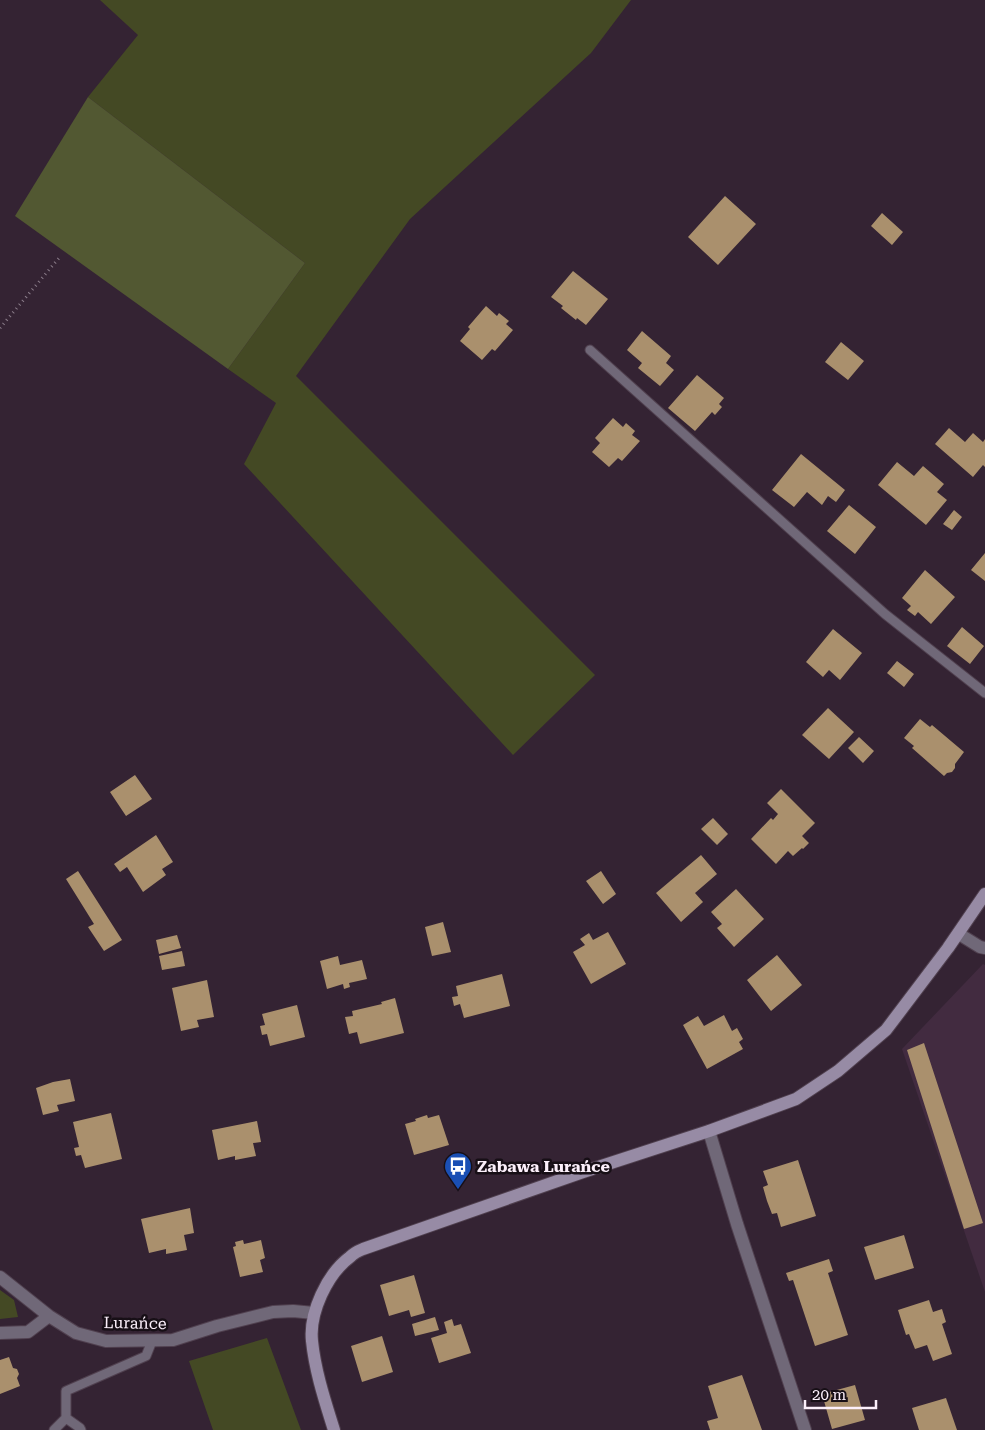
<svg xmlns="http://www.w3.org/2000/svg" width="985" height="1430" font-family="'Roboto Serif',serif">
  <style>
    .built { fill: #422b40 }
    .green { fill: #444924 }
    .forest { fill: #525832 }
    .building { fill: #aa906d }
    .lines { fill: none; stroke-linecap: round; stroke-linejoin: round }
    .lane-casing { stroke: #50404f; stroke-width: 11 }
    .street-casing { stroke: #50404f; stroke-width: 14 }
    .secondary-casing { stroke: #50404f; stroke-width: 14 }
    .path { stroke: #8b7d8a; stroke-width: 3; stroke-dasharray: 1 4; stroke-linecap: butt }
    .lane { stroke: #706878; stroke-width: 9 }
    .street { stroke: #706878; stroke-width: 12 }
    .secondary { stroke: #978ba5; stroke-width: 12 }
    .labels { text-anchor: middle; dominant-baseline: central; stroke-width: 5; stroke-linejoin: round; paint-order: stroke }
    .poi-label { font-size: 16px; font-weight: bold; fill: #fcf0fb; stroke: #170f16; text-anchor: start }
    .street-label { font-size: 16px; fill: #fcf0fb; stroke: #170f16 }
  </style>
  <rect width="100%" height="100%" fill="#342333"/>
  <path class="built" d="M983,964L985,965V1292L902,1049Z"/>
  <path class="green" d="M100,0H631L591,53L410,219L296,376L595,675L513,755L244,464L276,403L228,369L305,263L88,97L138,35Z
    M0,1290L14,1300L18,1317L0,1319Z
    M267,1338L301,1430H213L189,1361Z"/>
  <path class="forest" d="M88,97L305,263L228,369L15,216Z"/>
  <path class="building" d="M725,196L756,224L718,265L688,237Z
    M882,213L903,232L892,245L871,226Z
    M573,271L608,299L586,325L577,318L576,320L561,308L563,306L551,297Z
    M486,306L497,316L499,313L509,321L506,324L513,330L495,351L492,349L482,360L460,341L470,329L468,327Z
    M642,331L671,356L666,363L674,370L660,386L638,368L642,363L627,350Z
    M841,342L864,361L848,380L825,362Z
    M697,375L724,398L719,404L722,407L715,415L712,412L695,431L668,408Z
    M613,418L623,427L626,423L635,431L632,435L640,441L622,461L618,458L609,467L592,452L600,443L595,438Z
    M949,428L965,442L973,433L983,442L985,439V467L983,465L973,477L935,444Z
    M801,454L845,490L836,502L828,496L822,505L807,492L794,507L772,490Z
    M897,462L914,476L923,466L944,484L937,492L947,500L926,525L878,485Z
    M849,505L876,527L855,554L827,531Z
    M954,510L962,517L952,530L943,524Z
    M985,553V581L971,570Z
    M925,570L955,597L931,624L918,612L915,616L907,610L911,606L902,598Z
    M962,627L984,646L970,664L947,646Z
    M833,629L862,653L840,680L829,670L823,677L806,662Z
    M897,661L914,674L904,687L887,673Z
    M828,708L854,732L829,759L802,735Z
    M920,719L930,727L932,725L964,752L955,764V768L952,772L947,773L944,776L912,748L914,746L904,738Z
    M859,737L874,751L863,763L848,748Z
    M135,775L152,799L126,816L110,792Z
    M781,789L815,823L802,836L809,843L803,849L802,848L793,856L788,851L776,864L751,839L771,818L773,820L778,814L767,803Z
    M713,818L728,834L717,845L701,829Z
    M156,835L173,862L162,869L166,875L143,892L127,867L120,872L114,864Z
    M701,855L717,874L695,893L703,902L681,922L656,893Z
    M78,871L122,940L104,951L88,927L94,924L66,879Z
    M601,871L616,894L603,904L586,881Z
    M736,889L764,919L734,947L717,928L722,924L711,912Z
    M443,922L451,952L432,956L425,927Z
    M608,932L626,964L591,984L573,952L585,945L580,939L589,933L593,940Z
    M177,935L181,948L159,954L156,940Z
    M182,951L185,966L162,970L159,956Z
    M777,955L802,985L771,1011L747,980Z
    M338,956L340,965L362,960L367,979L349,983L350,987L344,989L343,984L327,989L320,961Z
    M502,974L510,1006L464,1018L460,1004L454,1006L452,997L458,996L456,986Z
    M207,980L214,1017L197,1020L199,1027L181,1031L172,988Z
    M395,998L404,1033L360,1044L357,1032L349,1034L345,1017L353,1016L352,1011L382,1004L381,1002Z
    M297,1005L305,1037L270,1046L267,1034L262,1035L260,1026L265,1025L262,1014Z
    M724,1015L732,1031L737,1028L743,1039L739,1042L743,1049L707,1069L683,1025L698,1016L704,1026Z
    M924,1043L983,1223L964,1229L907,1050Z
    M70,1079L75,1101L57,1105L59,1111L43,1115L36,1088L53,1082Z
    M111,1113L122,1159L85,1168L81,1155L76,1156L74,1148L79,1147L73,1122Z
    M427,1115L428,1118L439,1115L449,1145L414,1155L405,1124L416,1121L415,1119Z
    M257,1121L261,1142L253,1143L256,1156L235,1160V1156L218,1160L212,1130Z
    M798,1160L816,1216L781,1227L777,1213L772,1214L767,1201L763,1187L768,1185L763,1171Z
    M190,1208L194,1233L184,1235L187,1250L166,1254V1249L149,1253L141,1219Z
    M904,1235L914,1268L875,1280L864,1247Z
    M243,1240L244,1244L261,1240L265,1258L260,1260L263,1272L240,1277L233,1247L236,1246L235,1242Z
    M829,1259L833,1271L828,1273L848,1335L815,1346L793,1280L789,1281L786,1273Z
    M414,1275L425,1313L411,1317L409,1310L389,1316L380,1285Z
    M929,1300L933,1312L942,1309L946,1322L942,1324L952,1354L933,1361L927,1345L915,1349L909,1334L906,1335L898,1310Z
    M435,1317L439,1330L415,1336L412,1324Z
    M452,1319L454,1326L461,1324L471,1353L439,1363L431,1338L447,1333L444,1322Z
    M382,1336L393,1372L362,1382L351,1346Z
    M9,1357L13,1368L17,1369L19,1374L17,1378L20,1386L0,1394V1360Z
    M742,1375L762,1430H710L707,1421L718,1418L708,1386Z
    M855,1385L865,1420L832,1429L822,1394Z
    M946,1398L957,1430H919L912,1408Z"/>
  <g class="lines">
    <g class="lane-casing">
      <path id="lane" d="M590,350L885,614L985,693
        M54,1430L66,1418
        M81,1430L80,1428L66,1418V1391L146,1356L152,1341"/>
    </g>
    <g class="street-casing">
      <path id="street" d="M959,934L980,947L985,948
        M709,1131L737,1224L805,1430
        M0,1277L49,1316L76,1333L106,1341L173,1340L217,1326L273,1312L293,1311L314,1313
        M0,1333L28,1332L49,1316"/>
    </g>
    <g class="secondary-casing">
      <path id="secondary" d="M334,1430C325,1401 315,1371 312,1341C309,1313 327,1274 350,1257C353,1254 358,1251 363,1249L583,1172L709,1131L796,1099L838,1071L886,1030L948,948L985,894"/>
    </g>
    <path class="path" d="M0,328L59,258"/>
    <use href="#lane" class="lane"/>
    <use href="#street" class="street"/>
    <use href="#secondary" class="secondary"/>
  </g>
  <defs>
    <g id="bus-pin" transform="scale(1.4375)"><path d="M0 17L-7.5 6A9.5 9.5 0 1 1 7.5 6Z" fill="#1a4fb4" stroke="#170f16"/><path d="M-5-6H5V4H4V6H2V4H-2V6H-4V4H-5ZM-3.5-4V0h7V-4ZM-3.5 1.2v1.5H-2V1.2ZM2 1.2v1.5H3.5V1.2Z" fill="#fff"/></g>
  </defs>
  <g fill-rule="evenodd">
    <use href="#bus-pin" x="458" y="1166"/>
  </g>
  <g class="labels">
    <g class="poi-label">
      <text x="477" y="1166">Zabawa Lurańce</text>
    </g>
    <g class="street-label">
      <text transform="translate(135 1323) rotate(1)">Lurańce</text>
    </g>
  </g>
  <path d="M805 1400v8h71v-8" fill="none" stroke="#fcf0fb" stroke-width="2.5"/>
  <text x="812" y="1400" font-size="15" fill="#fcf0fb" stroke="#170f16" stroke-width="4" paint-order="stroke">20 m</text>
</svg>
